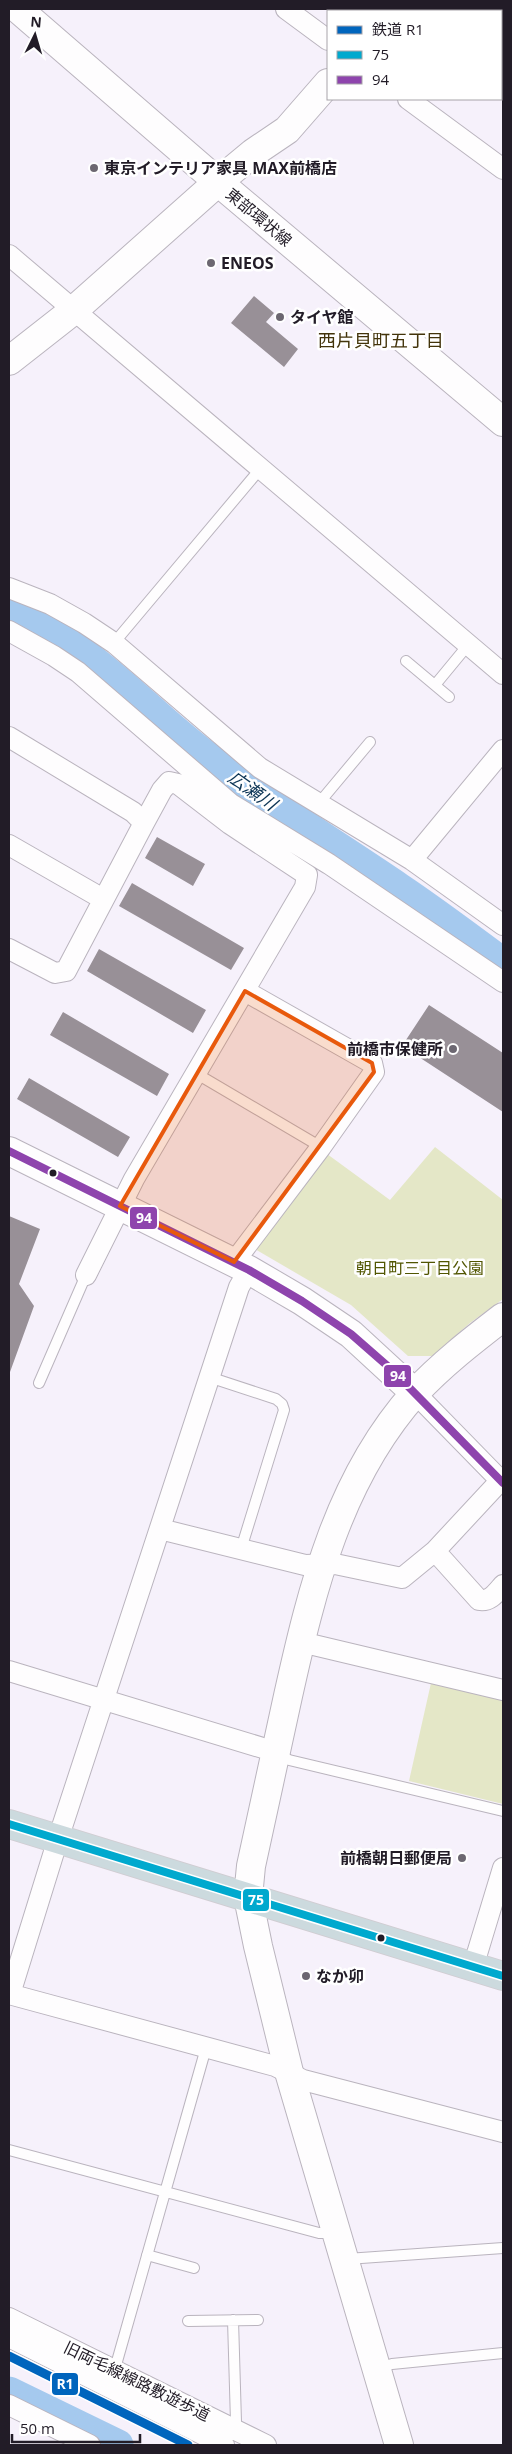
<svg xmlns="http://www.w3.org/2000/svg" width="512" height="2454" font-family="'Open Sans','Noto Sans JP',sans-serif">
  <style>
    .green { fill: #e4e7c7 }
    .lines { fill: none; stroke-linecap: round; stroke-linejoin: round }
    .river { stroke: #a5c9ee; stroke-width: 31 }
    .building { fill: #989097 }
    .lane-casing { stroke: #bab4be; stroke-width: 12 }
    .street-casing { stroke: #bab4be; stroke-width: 22 }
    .secondary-casing { stroke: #bab4be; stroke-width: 30 }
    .highway-casing { stroke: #d0cdd2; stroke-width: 30 }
    .lane { stroke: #fefdfe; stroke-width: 10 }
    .street { stroke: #fefdfe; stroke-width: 20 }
    .secondary { stroke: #fefdfe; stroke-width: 28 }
    .highway { stroke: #ccdade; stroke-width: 28 }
    .bus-1-casing { stroke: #fff; stroke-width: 11 }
    .bus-2-casing { stroke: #fff; stroke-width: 11 }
    .bus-1 { stroke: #00a9ce; stroke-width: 8 }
    .bus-2 { stroke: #8e44ad; stroke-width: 8 }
    .rail-1-casing { stroke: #fff; stroke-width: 12 }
    .rail-1 { stroke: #0065bd; stroke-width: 9 }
    .marked { fill: #e8590c; fill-opacity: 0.2; stroke: #e8590c; stroke-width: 4; stroke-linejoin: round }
    .poi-dot { fill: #6c6771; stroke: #fff; stroke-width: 2 }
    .bus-dot { fill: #221c27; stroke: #fff; stroke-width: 2 }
    .labels { text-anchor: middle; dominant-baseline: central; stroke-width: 5; stroke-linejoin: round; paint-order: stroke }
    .poi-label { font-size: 16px; font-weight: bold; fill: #221c27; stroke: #fff; text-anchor: start }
    .street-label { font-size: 16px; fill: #221c27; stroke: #fff }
    .park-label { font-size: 16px; fill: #515601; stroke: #fff }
    .neighbourhood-label { font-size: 18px; fill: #43340b; stroke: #fff }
    .water-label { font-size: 18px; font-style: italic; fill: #0c3555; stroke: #fff }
    .line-badge { stroke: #fff; stroke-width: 2 }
    .badge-label { font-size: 14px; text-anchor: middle; font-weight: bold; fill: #fff }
  </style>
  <rect width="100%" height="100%" fill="#f6f1fb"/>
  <path class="green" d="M435,1147L503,1200V1299L470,1323L432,1356H408L351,1305L253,1248L323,1151L390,1200Z
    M431,1683L503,1700V1804L409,1781Z"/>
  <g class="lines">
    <path class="river" d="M9,613C88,640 141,707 206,756C268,803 334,844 399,888C435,912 469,938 503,963
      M9,2392L118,2445"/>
  </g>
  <path class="building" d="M254,296L274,313L266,322L298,349L284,367L231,323Z
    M157,837L205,864L193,886L145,858Z
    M132,883L244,948L231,970L119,906Z
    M99,949L206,1010L193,1033L87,971Z
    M429,1005L503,1053V1112L402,1046Z
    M63,1012L169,1074L157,1096L50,1035Z
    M29,1078L130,1137L118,1157L17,1099Z
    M9,1216L40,1229L19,1284L34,1306L10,1372Z"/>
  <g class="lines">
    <g class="lane-casing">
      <path id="lane" d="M114,643L261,468
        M406,661L449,697
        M435,685L468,645
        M319,803L370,742
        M197,1074L321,1147
        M209,1377L276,1399L282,1404L284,1410L241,1549
        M39,1383L86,1275
        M277,1753L289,1760L503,1811
        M9,2150L319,2233H334
        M147,2255L194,2268
        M347,2259L503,2248
        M233,2320L236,2422L234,2431
        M188,2321L258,2320
        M378,2368L392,2364L503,2353
        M114,2372L206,2048"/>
    </g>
    <g class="street-casing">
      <path id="street" d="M286,9L328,40
        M408,99L503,169
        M9,255L503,674
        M9,588L50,604L84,623L114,643L260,768L412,860L503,925
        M9,631L54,656L78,672L231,804L329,864L503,982
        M9,737L133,812L144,823
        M9,845L103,899
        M412,860L503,750
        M9,949L55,973L66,971L144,823L162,790L169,782L178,784L230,824L307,875L305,887L134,1179L86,1275
        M234,1262L321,1147L374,1072L372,1063L245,991
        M415,1393L503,1483
        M160,1529L305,1565L335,1564L402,1578L435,1551L501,1480
        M435,1551L479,1600C490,1602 496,1593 503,1585
        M301,1642L503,1690
        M9,1671L276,1752
        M473,1967L503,1868
        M9,1994L275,2066L303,2080L503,2132
        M10,1994L58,1839L239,1287L249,1270
        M9,2318L266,2445
        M9,2337L224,2445
        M9,2405L90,2445"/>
    </g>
    <g class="secondary-casing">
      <path id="secondary" d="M18,9L218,182L503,422
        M378,11L379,9
        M9,361L74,310L218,182L253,153L287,130L328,83
        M9,1151L249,1270L302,1301L351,1334L415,1393
        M399,2445L289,2072L258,1946L248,1897L251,1866C263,1809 276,1753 288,1696C312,1588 339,1478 415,1393C441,1365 473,1340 503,1317"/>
    </g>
    <g class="highway-casing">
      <path id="highway" d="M9,1824L503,1976"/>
    </g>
    <use href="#lane" class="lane"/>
    <use href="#street" class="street"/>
    <use href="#secondary" class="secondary"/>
    <use href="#highway" class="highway"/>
    <g class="bus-1-casing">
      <path id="bus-1" d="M9,1824L503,1976"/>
    </g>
    <g class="bus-2-casing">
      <path id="bus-2" d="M9,1151L249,1270L302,1301L351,1334L391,1369L503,1483"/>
    </g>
    <use href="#bus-1" class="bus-1"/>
    <use href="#bus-2" class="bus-2"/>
    <g class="rail-1-casing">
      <path id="rail-1" d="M9,2356L188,2445"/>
    </g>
    <use href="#rail-1" class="rail-1"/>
  </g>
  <path class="marked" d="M245,991L372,1063L374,1072L234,1262L120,1206Z"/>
  <g class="poi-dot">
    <circle cx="94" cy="168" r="5"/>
    <circle cx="211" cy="263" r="5"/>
    <circle cx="280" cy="317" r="5"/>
    <circle cx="453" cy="1049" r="5"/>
    <circle cx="462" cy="1858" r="5"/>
    <circle cx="306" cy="1976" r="5"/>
  </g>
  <g class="bus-dot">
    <circle cx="53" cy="1173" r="4.5"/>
    <circle cx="381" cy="1938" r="4.5"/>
  </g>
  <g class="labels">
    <g class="poi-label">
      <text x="104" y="168">東京インテリア家具 MAX前橋店</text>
      <text x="221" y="263">ENEOS</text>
      <text x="290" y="317">タイヤ館</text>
      <text x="443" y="1049" text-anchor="end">前橋市保健所</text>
      <text x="452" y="1858" text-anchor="end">前橋朝日郵便局</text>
      <text x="316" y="1976">なか卯</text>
    </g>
    <g class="street-label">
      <text transform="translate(259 217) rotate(40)">東部環状線</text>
      <text transform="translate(137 2381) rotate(26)">旧両毛線線路敷遊歩道</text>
    </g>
    <g class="park-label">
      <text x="420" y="1268">朝日町三丁目公園</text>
    </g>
    <g class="neighbourhood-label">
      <text x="381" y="340">西片貝町五丁目</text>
    </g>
    <g class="water-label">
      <text transform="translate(253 790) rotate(35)">広瀬川</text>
    </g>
  </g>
  <g class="line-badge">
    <rect x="129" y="1206" width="29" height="24" rx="5" fill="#8e44ad"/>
    <rect x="383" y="1364" width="29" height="24" rx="5" fill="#8e44ad"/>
    <rect x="242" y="1888" width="28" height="24" rx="5" fill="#00a9ce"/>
    <rect x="51" y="2372" width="28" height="24" rx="5" fill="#0065bd"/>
  </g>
  <g class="badge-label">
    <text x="144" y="1223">94</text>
    <text x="398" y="1381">94</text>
    <text x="256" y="1905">75</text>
    <text x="65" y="2389">R1</text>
  </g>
  <rect width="512" height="2454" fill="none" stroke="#221c27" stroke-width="20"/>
  <rect x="327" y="10" width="175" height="90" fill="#ffffff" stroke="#a7a4a9"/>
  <rect x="337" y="26" width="25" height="8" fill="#0065bd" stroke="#a7a4a9"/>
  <text x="372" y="35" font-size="15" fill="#221c27">鉄道 R1</text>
  <rect x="337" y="51" width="25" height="8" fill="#00a9ce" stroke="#a7a4a9"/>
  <text x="372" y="60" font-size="15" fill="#221c27">75</text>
  <rect x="337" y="76" width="25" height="8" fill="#8e44ad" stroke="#a7a4a9"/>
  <text x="372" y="85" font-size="15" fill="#221c27">94</text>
  <g transform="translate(35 35) rotate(5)" stroke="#ffffff" stroke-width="4" paint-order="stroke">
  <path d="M0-4L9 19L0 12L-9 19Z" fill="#221c27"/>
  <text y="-8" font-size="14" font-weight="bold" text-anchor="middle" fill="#221c27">N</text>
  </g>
  <path d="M12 2434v8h128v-8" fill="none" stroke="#221c27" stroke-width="2.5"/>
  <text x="20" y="2434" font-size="15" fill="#221c27" stroke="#ffffff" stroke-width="4" paint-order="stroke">50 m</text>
</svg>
